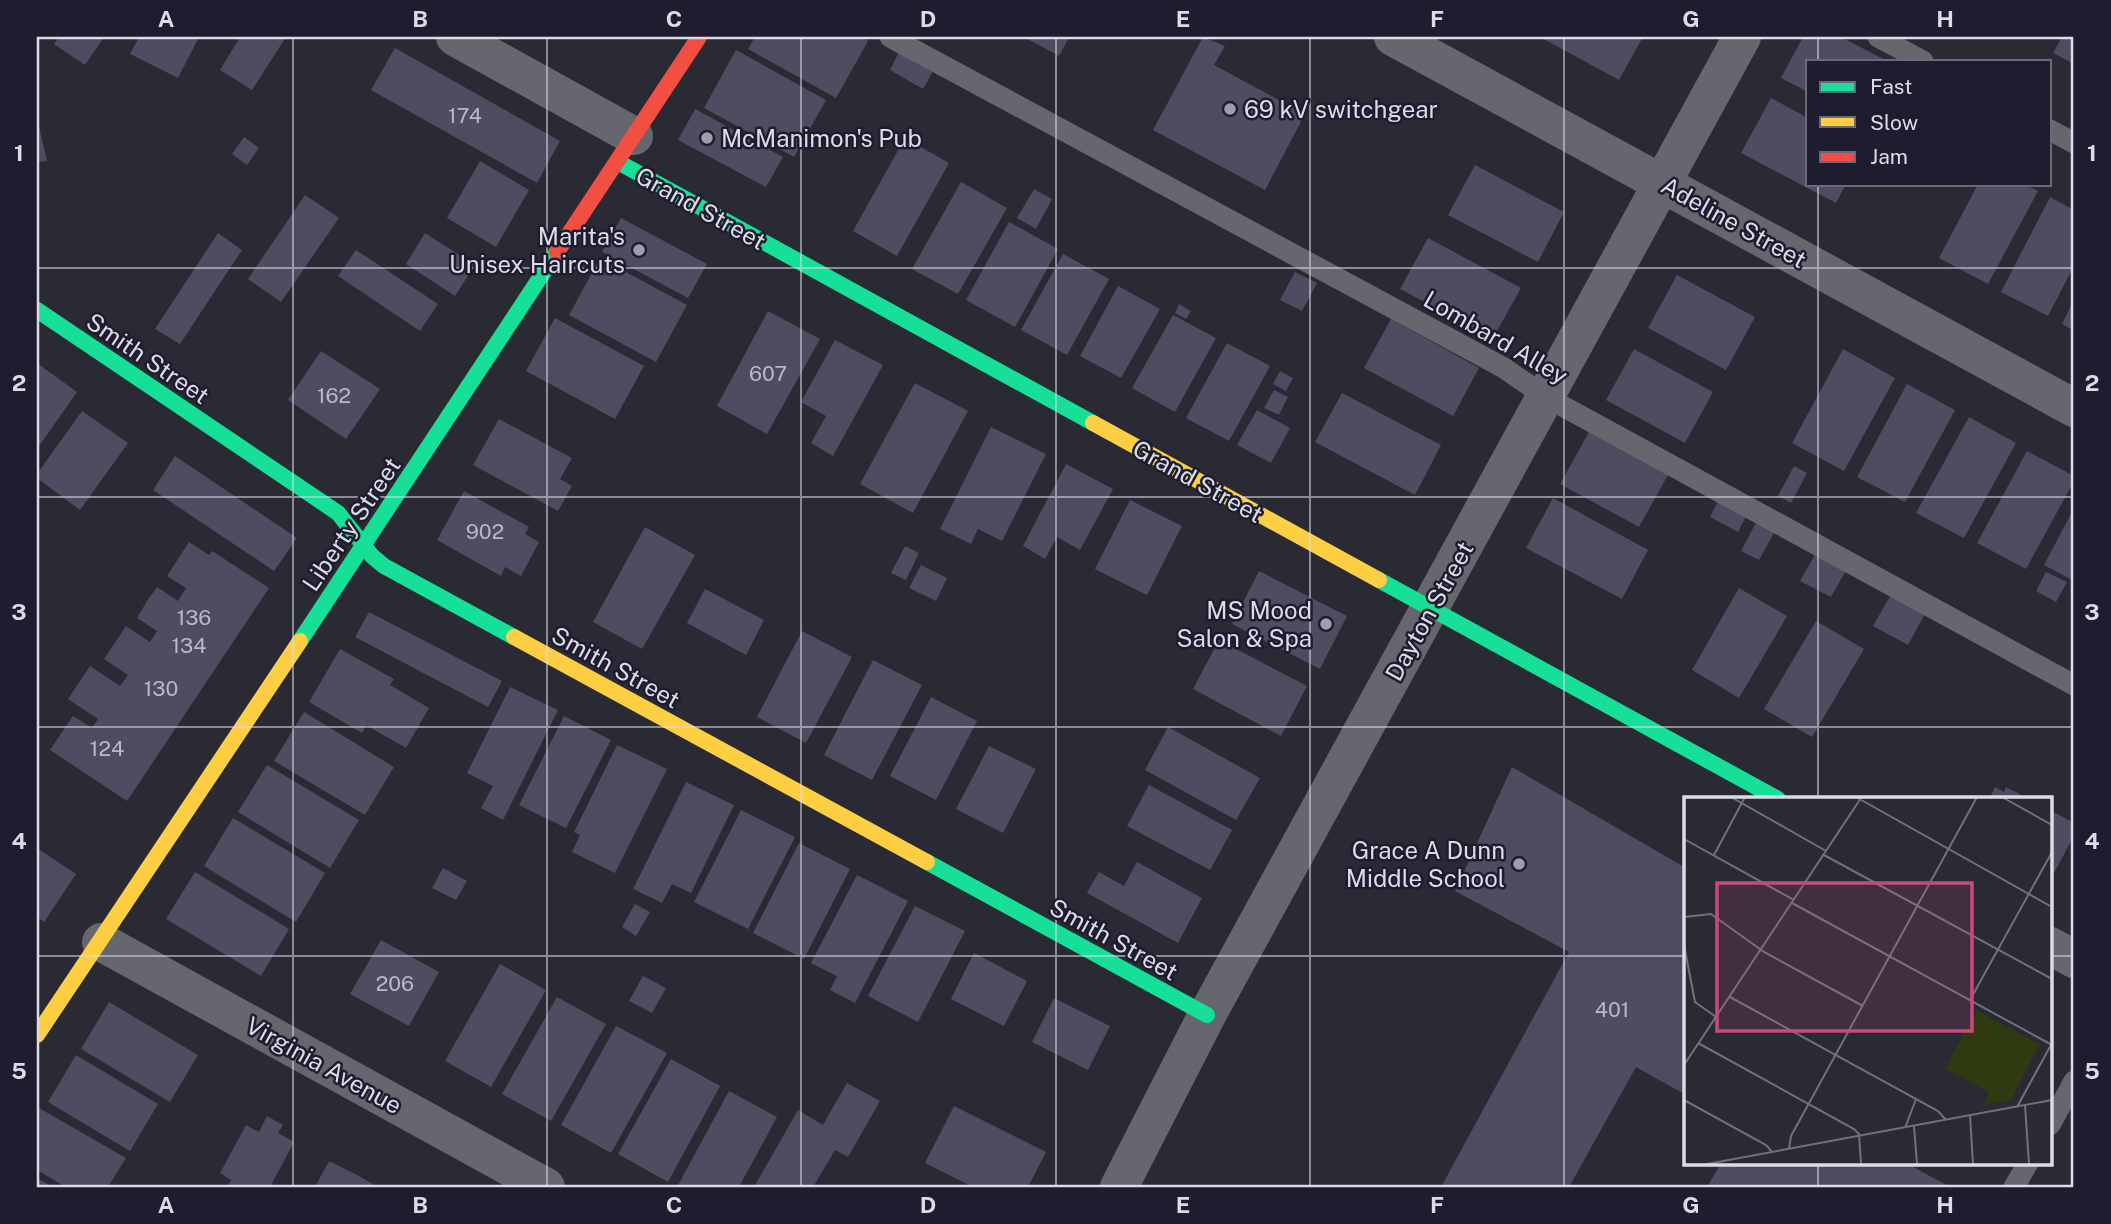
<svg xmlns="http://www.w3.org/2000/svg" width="2111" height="1224" font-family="'Public Sans',sans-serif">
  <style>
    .building { fill: #4d4c61 }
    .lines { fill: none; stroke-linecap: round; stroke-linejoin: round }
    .lane { stroke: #65666e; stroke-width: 21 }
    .street { stroke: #65666e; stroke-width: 38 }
    .fast { stroke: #16e098; stroke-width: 16 }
    .slow { stroke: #ffcf43; stroke-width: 16 }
    .jam { stroke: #f24e42; stroke-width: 16 }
    .grid { fill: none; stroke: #dbdce8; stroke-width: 2; stroke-opacity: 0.55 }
    .poi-dot { fill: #9d9ea9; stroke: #1d1d2f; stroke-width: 2.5 }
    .labels { text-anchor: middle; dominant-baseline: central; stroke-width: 5; stroke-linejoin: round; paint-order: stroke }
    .number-label { font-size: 21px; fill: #b8b8c6 }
    .poi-label { font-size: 24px; fill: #dbdce8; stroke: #1d1d2f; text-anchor: end }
    .street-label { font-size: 24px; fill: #dbdce8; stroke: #1d1d2f }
    .inset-road { fill: none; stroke: #71717d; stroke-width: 2 }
    .view { fill: #c8497e; fill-opacity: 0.15; stroke: #c8497e; stroke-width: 3.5 }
    .inset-edge { fill: none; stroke: #dbdce8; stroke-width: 3.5 }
    .neatline { fill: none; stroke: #dbdce8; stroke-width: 2.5 }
    .grid-label { font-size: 23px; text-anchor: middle; font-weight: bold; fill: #dbdce8 }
  </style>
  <rect width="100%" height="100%" fill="#2a2a35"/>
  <path class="building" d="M59,37H104L85,65L54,44Z
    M139,37H199L178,78L130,54Z
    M240,37H286L252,90L220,70Z
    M755,37H861L868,41L836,98L748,49Z
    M1024,37H1069L1059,56Z
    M1203,37L1225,46L1214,65L1305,114L1265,190L1153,130Z
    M1540,37H1643L1619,80Z
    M1803,37H1841L1887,61H1808V92L1781,78Z
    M2062,37H2074V64L2053,53Z
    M395,48L560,141L537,183L371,90Z
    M736,50L826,100L794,157L704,108Z
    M899,52L933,71L923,89L890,70Z
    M1771,98L1808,118V184H1846L1836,203L1741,153Z
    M695,109L783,157L766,187L678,140Z
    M37,118L47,161L37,162Z
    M244,137L259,148L247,165L232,154Z
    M905,138L949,163L897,256L853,231Z
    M480,161L529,190L496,247L447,218Z
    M1475,165L1564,212L1538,262L1448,215Z
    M961,182L1007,208L958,294L912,269Z
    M1978,184H2024L2038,191L1988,284L1939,258Z
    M1034,189L1052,199L1036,229L1017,218Z
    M305,195L339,218L281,302L248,279Z
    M2050,197L2074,210V266L2048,316L2001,292Z
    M621,218L707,264L688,298L602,252Z
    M1009,222L1058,249L1015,327L966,300Z
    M218,233L242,250L180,344L155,329Z
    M425,233L475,265L455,296L406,264Z
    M1428,238L1521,288L1493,338L1400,289Z
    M356,250L438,304L420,331L338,276Z
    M1063,254L1109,279L1067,355L1021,330Z
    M600,258L687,305L656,362L569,315Z
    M1295,272L1317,283L1302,311L1280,300Z
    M1677,275L1755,317L1726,370L1648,328Z
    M1118,286L1160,309L1121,378L1080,356Z
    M2074,300V331L2062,324Z
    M1179,304L1191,311L1186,319L1175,313Z
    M768,311L820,339L767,434L717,406Z
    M1173,315L1216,338L1175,412L1132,388Z
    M555,318L644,366L615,419L526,371Z
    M1391,319L1479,368L1453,416L1364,368Z
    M835,340L883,365L833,456L811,443L826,416L801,402Z
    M1227,343L1270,366L1229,441L1186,418Z
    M1634,349L1713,392L1685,443L1606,400Z
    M1843,349L1895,378L1844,471L1792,443Z
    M321,351L380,389L346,439L288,400Z
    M37,363L77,392L37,449Z
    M1280,371L1293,378L1286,391L1273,384Z
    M915,383L968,411L913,513L860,484Z
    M1907,384L1955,410L1905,502L1857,477Z
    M1274,390L1288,397L1279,415L1264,408Z
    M1342,393L1441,445L1415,495L1315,442Z
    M1257,410L1290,428L1271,463L1237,445Z
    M82,411L128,443L80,510L37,478V474Z
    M1969,417L2016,443L1964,538L1916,513Z
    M499,419L572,458L560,479L572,486L558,511L473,465Z
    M991,427L1046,454L1002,541L978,529L971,544L940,529Z
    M1589,432L1668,475L1639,527L1560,484Z
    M2027,451L2074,476V481L2026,569L1977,543Z
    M175,456L297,538L274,571L153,490Z
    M1066,464L1113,489L1080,550L1057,537L1045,559L1023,546Z
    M1794,466L1807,473L1791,503L1778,496Z
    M464,491L529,527L525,534L539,542L521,576L505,567L501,576L437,540Z
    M1720,497L1748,512L1738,532L1710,517Z
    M1553,498L1648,550L1622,599L1526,548Z
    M1130,500L1182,526L1147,595L1095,569Z
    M2074,508V581L2044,565Z
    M1758,519L1776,529L1759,560L1741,551Z
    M645,527L695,555L642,649L593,622Z
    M189,542L209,555L212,551L269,588L127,801L50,750L73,716L92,728L98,719L68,699L90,666L120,686L128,675L104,659L126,626L150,642L157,631L137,618L147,601L157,587L178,601L186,588L167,576Z
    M905,546L919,553L906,580L891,573Z
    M1817,551L1848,567L1831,597L1800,581Z
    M921,565L947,578L936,601L909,588Z
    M1259,571L1347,616L1320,669L1232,624Z
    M2046,572L2067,582L2056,602L2036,591Z
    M1739,588L1787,616L1739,698L1692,670Z
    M705,589L764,620L746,655L687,623Z
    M1893,591L1927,610L1908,645L1873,626Z
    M369,612L502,681L488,707L355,637Z
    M1816,621L1864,649L1812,737L1764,709Z
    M802,631L852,657L806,743L757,717Z
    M1219,640L1307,686L1281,736L1193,689Z
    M340,649L394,679L390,685L429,708L406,748L366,725L362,733L309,702Z
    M873,660L922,685L872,780L824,755Z
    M510,687L558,710L503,820L481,808L493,786L467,773Z
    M931,697L977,721L936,800L890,776Z
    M304,712L394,767L365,815L274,761Z
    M564,716L611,740L566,828L519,805Z
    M1168,727L1260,778L1236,820L1145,770Z
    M617,745L667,769L615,873L572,852L580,835L574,832Z
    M989,746L1036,769L1003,833L956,809Z
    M267,765L359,820L330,868L238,812Z
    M1512,767L1686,868V1095L1636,1067L1569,1187H1441L1569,952L1455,891Z
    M686,782L734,805L691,893L672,884L662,903L633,889Z
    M1149,785L1232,830L1210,870L1127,826Z
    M1995,787L2004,792L2006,787L2029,799H1989Z
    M741,810L795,837L748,929L694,902Z
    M2050,810L2074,823V843L2071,841L2052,877L2050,876Z
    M233,818L325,873L296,922L204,866Z
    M799,843L850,869L804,959L753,933Z
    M37,848L76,874L44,922L37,917Z
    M1137,862L1202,898L1178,943L1087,893L1099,872L1124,886Z
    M443,868L467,881L456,900L432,888Z
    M195,872L289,929L261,976L166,919Z
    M857,875L908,901L855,1003L830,990L837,976L811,963Z
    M635,904L650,912L636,936L622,927Z
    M915,906L965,931L918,1022L868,996Z
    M381,940L439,972L409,1026L350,994Z
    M974,953L1027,981L1004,1026L951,999Z
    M500,964L546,990L491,1087L445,1061Z
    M643,976L666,988L652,1013L629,1001Z
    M557,997L606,1024L551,1121L502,1094Z
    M1054,998L1110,1026L1088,1070L1032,1042Z
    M109,1002L198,1055L170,1102L81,1049Z
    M616,1026L667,1053L611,1153L561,1125Z
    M76,1055L158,1104L130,1151L48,1102Z
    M671,1059L720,1086L668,1182L618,1154Z
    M847,1083L880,1101L848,1157L835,1150L813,1187H754L798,1110L823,1125Z
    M729,1091L777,1117L739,1187H677Z
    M954,1106L1046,1152L1028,1187H973L925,1163Z
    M39,1108L126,1158L108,1187H66L37,1170V1111Z
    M267,1116L283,1125L278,1133L294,1142L270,1187H227L231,1180L220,1173L246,1125L259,1132Z
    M329,1161L357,1175L378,1187H315Z
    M1721,1163H1906L1950,1187H1707Z
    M37,1178L53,1187H37Z"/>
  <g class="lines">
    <path class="lane" d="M890,37L1504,368L1546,397L2074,685
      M1878,37L1923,61
      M2050,130L2074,143
      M2050,1125L2074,1081
      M2014,1187L2028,1163"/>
    <path class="street" d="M455,37L634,136
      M1393,37L2074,408
      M101,942L546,1187
      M2050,946L2074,959
      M1119,1187L1207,1015L1742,37"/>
    <path class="fast" d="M618,162L1093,423
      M37,310L338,513L372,556L384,566L514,637
      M1379,580L1778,799
      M300,641L557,252
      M927,862L1207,1015"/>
    <path class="slow" d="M1093,423L1379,580
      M514,637L927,862
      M37,1035L300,641"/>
    <path class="jam" d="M557,252L699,37"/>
  </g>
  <path class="grid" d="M293,37V1187M547,37V1187M801,37V1187M1056,37V1187M1310,37V1187M1564,37V1187M1818,37V61M1818,184V799M37,268H2074M37,497H2074M37,727H2074M37,956H1686M2050,956H2074M1818,1163V1187"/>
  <g class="poi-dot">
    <circle cx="1230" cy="109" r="7"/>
    <circle cx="707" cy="138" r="7"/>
    <circle cx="639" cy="250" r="7"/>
    <circle cx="1326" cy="624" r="7"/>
    <circle cx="1519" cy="864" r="7"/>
  </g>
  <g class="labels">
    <g class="number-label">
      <text x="465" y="115">174</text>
      <text x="768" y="373">607</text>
      <text x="334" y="395">162</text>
      <text x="485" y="531">902</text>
      <text x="194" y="617">136</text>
      <text x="189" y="645">134</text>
      <text x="161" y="688">130</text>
      <text x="107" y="748">124</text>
      <text x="395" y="983">206</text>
      <text x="1612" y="1009">401</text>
    </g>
    <g class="poi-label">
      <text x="1244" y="109" text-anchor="start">69 kV switchgear</text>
      <text x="721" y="138" text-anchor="start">McManimon's Pub</text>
      <text x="625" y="236">Marita's<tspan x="625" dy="28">Unisex Haircuts</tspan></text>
      <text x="1312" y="610">MS Mood<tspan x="1312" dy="28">Salon &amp; Spa</tspan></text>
      <text x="1505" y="850">Grace A Dunn<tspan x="1505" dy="28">Middle School</tspan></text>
    </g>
    <g class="street-label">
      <text transform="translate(701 208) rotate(29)">Grand Street</text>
      <text transform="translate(1734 222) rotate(29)">Adeline Street</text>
      <text transform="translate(1496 337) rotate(30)">Lombard Alley</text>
      <text transform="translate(148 358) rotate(34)">Smith Street</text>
      <text transform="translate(1198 481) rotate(29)">Grand Street</text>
      <text transform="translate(351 524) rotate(-56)">Liberty Street</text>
      <text transform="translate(1429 611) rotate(-61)">Dayton Street</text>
      <text transform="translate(616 667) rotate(29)">Smith Street</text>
      <text transform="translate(1114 939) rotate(29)">Smith Street</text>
      <text transform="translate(324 1065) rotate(29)">Virginia Avenue</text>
    </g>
  </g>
  <g transform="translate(1684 797)">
    <rect width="368" height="368" fill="#2a2a35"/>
    <path d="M292,213L355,247L327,303L299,308L305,295L261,272Z" fill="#303a10"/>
    <path class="inset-road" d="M47,0L142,54M172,0L368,110M318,0L368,28M0,42L110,103M30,58L61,0M140,58L368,182M108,106L368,248M0,120L27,117L80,155L179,209M0,148L11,205L32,220M46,200L254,314L262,323M286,203L368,55M14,246L170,332L175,337L177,367M0,268L177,1M0,303L82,348L88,355M341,308L345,367M333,310L368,246M286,318L289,367M230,329L233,367M221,331L232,302M105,352L107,339L293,0M23,367L368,303"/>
    <path class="view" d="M33,86H288V234H33Z"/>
    <rect width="368" height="368" class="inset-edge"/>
  </g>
  <rect width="2111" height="1224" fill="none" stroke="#1d1d2f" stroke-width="77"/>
  <rect x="1806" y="60" width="245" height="126" fill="#1d1d2f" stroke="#696979" stroke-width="2"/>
  <rect x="1820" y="82" width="35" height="10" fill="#16e098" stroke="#696979" stroke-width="2"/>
  <text x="1870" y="94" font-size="21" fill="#dbdce8">Fast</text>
  <rect x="1820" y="117" width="35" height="10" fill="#ffcf43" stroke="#696979" stroke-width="2"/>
  <text x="1870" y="130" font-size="21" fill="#dbdce8">Slow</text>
  <rect x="1820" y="152" width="35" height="10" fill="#f24e42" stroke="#696979" stroke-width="2"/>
  <text x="1870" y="164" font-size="21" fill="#dbdce8">Jam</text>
  <rect x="38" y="38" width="2034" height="1148" class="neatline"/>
  <g class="grid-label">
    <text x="166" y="27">A</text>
    <text x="420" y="27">B</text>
    <text x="674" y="27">C</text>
    <text x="928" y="27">D</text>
    <text x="1183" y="27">E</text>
    <text x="1437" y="27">F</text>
    <text x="1691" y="27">G</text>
    <text x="1945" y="27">H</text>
    <text x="19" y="161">1</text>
    <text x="2092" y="161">1</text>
    <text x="19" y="391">2</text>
    <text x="2092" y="391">2</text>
    <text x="19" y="620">3</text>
    <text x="2092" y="620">3</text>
    <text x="19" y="849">4</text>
    <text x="2092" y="849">4</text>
    <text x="19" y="1079">5</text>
    <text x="2092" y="1079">5</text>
    <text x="166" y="1213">A</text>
    <text x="420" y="1213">B</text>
    <text x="674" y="1213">C</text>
    <text x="928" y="1213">D</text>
    <text x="1183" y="1213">E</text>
    <text x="1437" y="1213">F</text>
    <text x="1691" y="1213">G</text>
    <text x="1945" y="1213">H</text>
  </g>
</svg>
